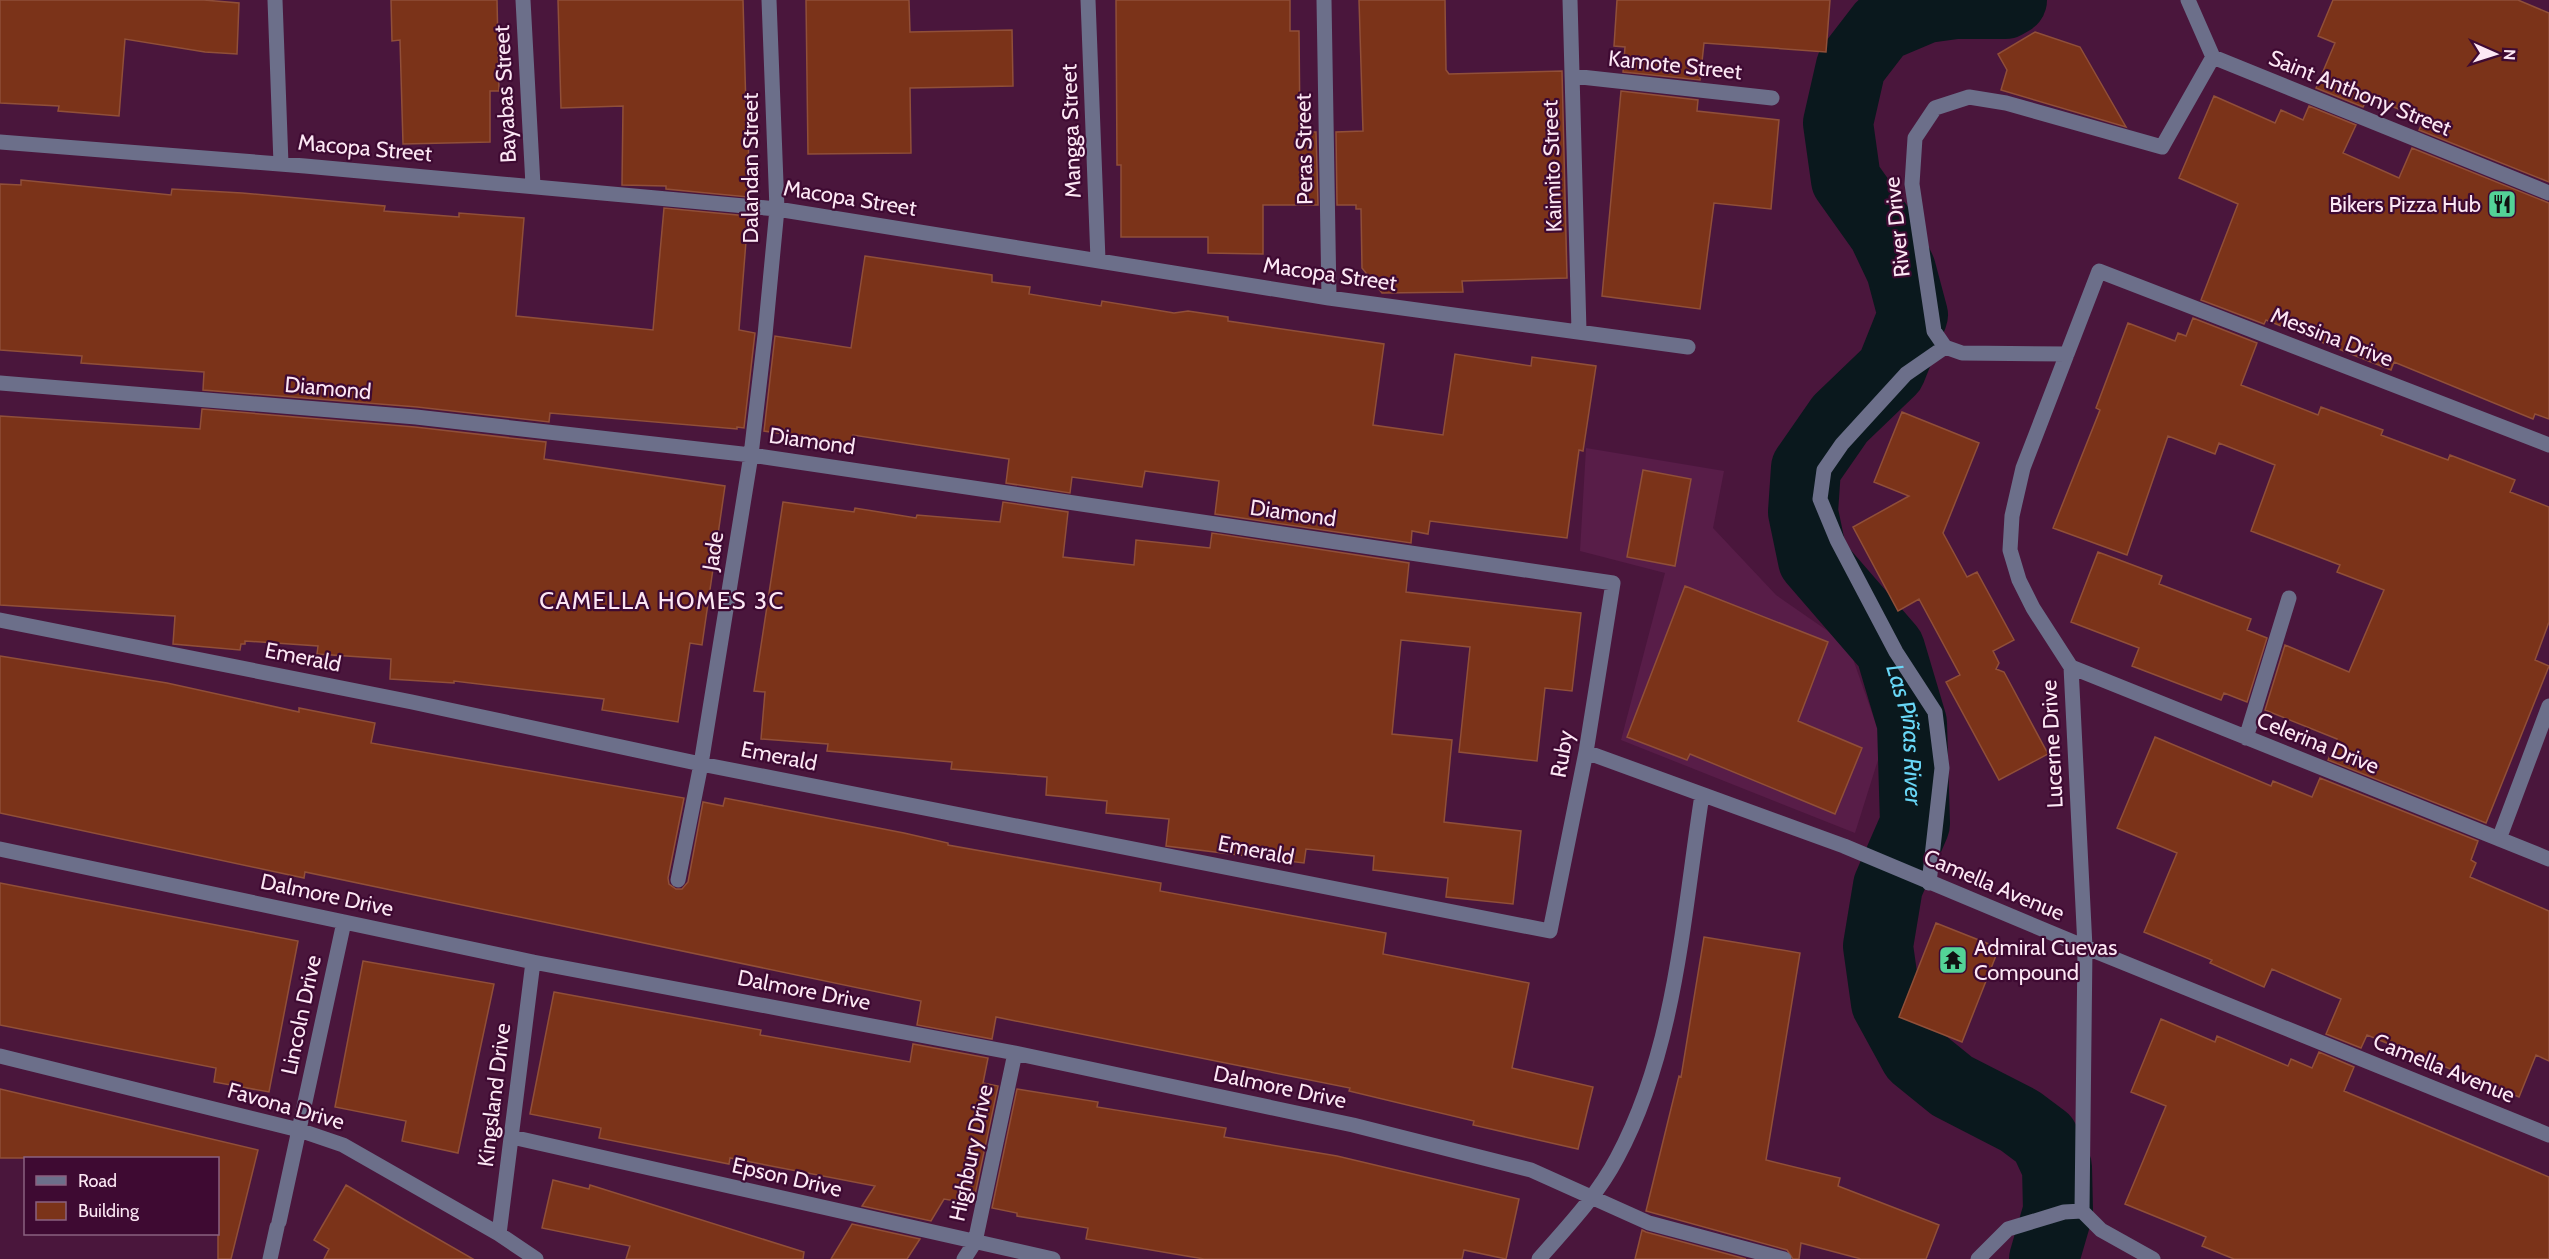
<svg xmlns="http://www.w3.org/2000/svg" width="2549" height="1259" font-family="Cabin,sans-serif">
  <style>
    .built { fill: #581d48 }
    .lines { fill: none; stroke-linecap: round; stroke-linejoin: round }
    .river { stroke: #0a181d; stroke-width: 70 }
    .building { fill: #7b3319; stroke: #904f39; stroke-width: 1.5 }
    .minor { stroke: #6c6f8a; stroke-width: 15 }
    .labels { text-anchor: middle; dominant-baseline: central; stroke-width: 4.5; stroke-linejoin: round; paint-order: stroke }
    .street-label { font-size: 22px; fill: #fce7f4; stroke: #3e0a32 }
    .poi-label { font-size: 22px; fill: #fce7f4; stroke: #3e0a32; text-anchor: end }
    .neighbourhood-label { font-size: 24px; letter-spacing: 1.5px; fill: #fce7f4; stroke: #3e0a32 }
    .water-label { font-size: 24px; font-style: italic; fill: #69d7f7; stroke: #3e0a32 }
  </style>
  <rect width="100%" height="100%" fill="#4a163c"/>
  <path class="built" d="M1586,448L1724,471L1713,528L1776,595L1848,645L1883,744L1855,833L1621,740L1665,573L1580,551Z"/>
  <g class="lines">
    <path class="river" id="s1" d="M2012,0L2005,4H1955L1926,8L1881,27L1851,66L1838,123L1846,180L1883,232L1901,270L1913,315L1891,370L1840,419L1806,468L1803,512L1813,560L1890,649L1912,723L1915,824L1888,886L1878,946L1886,1003L1915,1056L1952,1086L2020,1121L2044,1139L2057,1167L2058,1211L2044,1259"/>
  </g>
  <path class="building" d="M0,0H204L239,3L237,54L205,52L125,39L119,116L58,111L59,106L0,103Z
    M391,0H497L499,91H490V142L403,144L400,40L392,41Z
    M558,0H743L746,109H749L748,197L666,189V186L622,185L623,106L561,108Z
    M806,0H909L910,32L1012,30L1013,86L910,88L911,153L808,154Z
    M1116,0H1290V31H1299L1300,132H1316L1318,205H1263V254L1208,253V237H1121V165H1117Z
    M1359,0H1445L1446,70L1449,74L1562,71L1567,278L1462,281L1463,292L1382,293L1362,268L1361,209H1356V205H1337L1336,132L1363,131Z
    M1617,0H1830L1826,52L1704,43L1700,80L1623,72L1625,47L1614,46Z
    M2333,0H2518L2549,13V182L2419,130L2424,119L2368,97L2363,107L2316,88L2335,43L2318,36Z
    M2035,32L2080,47L2126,127L2001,90L2007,70L1998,54Z
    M1621,91L1698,100L1697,111L1779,120L1771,209L1714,203L1700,309L1602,296Z
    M2214,96L2275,123L2281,110L2303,120L2309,106L2356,125L2343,153L2399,178L2412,148L2549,203V419L2535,414L2533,419L2394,362L2391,370L2266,320L2264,324L2201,300L2238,204L2179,178Z
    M21,180L171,195L172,189L242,193L385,206L384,211L459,217V213L524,218L516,316L653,330L664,208L748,216L739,330L755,333L744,428L737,427V429L550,413L549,422L417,407L203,390L204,372L81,363L82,356L0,350V184L21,185Z
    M865,256L992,275V282L1030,287L1029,294L1101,306L1102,301L1174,313L1188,311L1228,317V321L1384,344L1373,425L1443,435L1455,354L1531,366L1532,357L1596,366L1583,451L1579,450L1567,538L1430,521L1428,534L1412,531L1411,543L1215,514L1219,481L1145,471L1142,487L1072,477L1070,493L1006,483L1009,459L853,435L851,444L764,431L775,336L851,348Z
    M2193,318L2257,343L2241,385L2318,415L2321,407L2383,430L2381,435L2448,460L2450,455L2515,480L2510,492L2549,507V622L2535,660L2549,666L2486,823L2328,760L2337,739L2265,710L2285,645L2349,672L2384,590L2337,572L2340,565L2251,531L2275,465L2219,443L2215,454L2168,436L2127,555L2053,528L2100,410L2096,408L2128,323L2175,341L2178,333L2186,336Z
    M202,409L415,427L546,442L544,459L725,486L702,645L690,643L678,722L602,710L604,699L454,681V683L390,679L391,659L317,654L318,646L245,641V644H241L240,650L173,644L175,616L0,605V416L200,429Z
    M1902,412L1979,443L1943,533L1967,577L1977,572L2014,640L1993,651L1999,663L1996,669L2004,672L2048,754L1999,780L1946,682L1960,675L1919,599L1898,611L1853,527L1909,496L1874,482Z
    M1643,470L1691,479L1675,566L1627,557Z
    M783,502L854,512L855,508L916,518L917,515L1000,522L1003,502L1068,512L1063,557L1134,565L1136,540L1210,548L1212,533L1409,563L1406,592L1581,613L1572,691L1545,688L1537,761L1459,752L1470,647L1401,640L1392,734L1452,740L1444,822L1521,831L1513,904L1446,897L1448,878L1373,870L1374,856L1306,849L1304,863L1166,846L1169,819L1106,813L1107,801L1046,795L1047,777L951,769L952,762L827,751L828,744L761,739L765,692L754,691Z
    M2098,552L2162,576L2159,584L2251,619L2247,630L2267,638L2247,702L2224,693L2221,700L2132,666L2139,648L2071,622Z
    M1685,586L1828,642L1798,721L1862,748L1835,814L1690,754L1687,760L1627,737Z
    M0,656L167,683L299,712V708L375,723L371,743L684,798L668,878L669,884L676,889H682L688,882L703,802L723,806L725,798L904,833L948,843V845L1161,883L1160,891L1386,933L1383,954L1529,983L1512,1068L1593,1087L1578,1149L1473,1125L1474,1121L1349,1091L1350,1088L996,1017L992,1039L917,1025L921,1001L305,872L304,878L0,813Z
    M2155,737L2271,786L2273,781L2312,797L2320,778L2478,841L2471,860L2476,863L2470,877L2549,911V1061L2536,1055L2519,1097L2367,1035L2361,1048L2326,1034L2341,999L2272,969L2264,987L2210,963L2212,960L2144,932L2177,853L2117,828Z
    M0,883L298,941L269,1092L214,1082L216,1068L0,1025Z
    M1936,923L1999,948L1962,1042L1899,1017Z
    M1704,937L1800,953L1766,1160L1840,1178L1838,1186L1939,1225L1926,1259H1861L1801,1243L1799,1259H1793L1787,1250L1646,1211L1679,1076L1681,1077Z
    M363,961L494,984L458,1153L402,1141L406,1121L335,1107Z
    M554,992L761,1030L760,1035L910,1062L913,1044L988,1058L983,1083L998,1086L973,1204L944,1199L931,1221L862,1206L875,1186L730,1158L729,1164L599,1138L601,1128L530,1114Z
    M2161,1019L2215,1042L2217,1036L2288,1066L2291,1059L2312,1068L2319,1052L2354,1067L2344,1091L2549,1177V1259H2234L2202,1246L2206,1237L2125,1204L2166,1106L2131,1092Z
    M0,1089L258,1150L231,1259H218V1158H0Z
    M1017,1089L1098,1102L1097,1107L1226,1128L1224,1137L1337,1156L1519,1199L1506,1259L1464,1250L1462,1259H1204L1086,1239L1088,1228L1017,1216V1213L992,1208Z
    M553,1180L589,1189L590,1185L804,1252L803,1259H626L630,1246L542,1228Z
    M346,1185L405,1220L473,1259H324L329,1249L314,1240Z
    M852,1224L920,1239L907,1259H831Z
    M1642,1230L1646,1232L1746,1259H1635Z"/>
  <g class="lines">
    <path class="minor" d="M275,0L281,164
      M523,0L533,185
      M1088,0L1098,260
      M1324,0L1329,298
      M1570,0L1579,331
      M2188,0L2213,57L2549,193
      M1572,76L1772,98
      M0,142L305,166L777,209L1329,298L1688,347
      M2067,354L1962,353L1945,347L1934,331L1912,184L1915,138L1935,108L1969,97L2006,103L2162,147L2213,57
      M0,383L416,417L751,455L1613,583L1586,752L1550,931L701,764L412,702L0,620
      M2071,667L2549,859
      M2246,738L2289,598
      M1586,752L1844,846L2085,947L2549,1135
      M2499,839L2549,706
      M0,849L533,962L1015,1053L1353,1125L1531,1170L1649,1223L1784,1259
      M678,880L701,764L751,455L765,335L777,209L769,0
      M1929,883L1942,768L1935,712L1896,652L1837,540L1820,499L1824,470L1842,444L1906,374L1945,347
      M0,1056L299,1130L343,1145L499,1234L536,1259
      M512,1137L1053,1259
      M2082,1211L2085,947L2071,667L2033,608L2019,580L2010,550L2012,516L2023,468L2099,271L2549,445
      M2082,1211L2101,1230L2153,1259
      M279,1222L344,922
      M499,1234L533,962
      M270,1259L277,1227
      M964,1259L975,1242L1015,1053
      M1539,1259C1567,1227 1597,1196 1617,1158C1676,1048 1683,916 1702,795
      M1978,1259L2008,1229L2064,1212L2082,1211"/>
  </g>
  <defs>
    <g id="restaurant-square" transform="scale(1.5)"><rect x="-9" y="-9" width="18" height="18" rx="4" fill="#53d397" stroke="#3e0a32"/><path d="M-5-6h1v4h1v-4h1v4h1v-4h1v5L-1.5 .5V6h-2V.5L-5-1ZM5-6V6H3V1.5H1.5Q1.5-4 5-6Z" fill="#111"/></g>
    <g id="temple-square" transform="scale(1.5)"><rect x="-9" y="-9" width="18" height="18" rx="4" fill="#53d397" stroke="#3e0a32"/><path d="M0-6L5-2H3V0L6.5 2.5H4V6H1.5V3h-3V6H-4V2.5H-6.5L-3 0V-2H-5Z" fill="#111"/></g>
  </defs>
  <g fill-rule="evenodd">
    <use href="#restaurant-square" x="2502" y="204"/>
    <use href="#temple-square" x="1953" y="960"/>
  </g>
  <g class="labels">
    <g class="street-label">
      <text transform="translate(1675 65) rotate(6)">Kamote Street</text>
      <text transform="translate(2360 93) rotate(22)">Saint Anthony Street</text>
      <text transform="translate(505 94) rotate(-93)">Bayabas Street</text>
      <text transform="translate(1071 131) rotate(-92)">Mangga Street</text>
      <text transform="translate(365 148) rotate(5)">Macopa Street</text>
      <text transform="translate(1304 149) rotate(-91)">Peras Street</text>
      <text transform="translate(1552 166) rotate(-92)">Kaimito Street</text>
      <text transform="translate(750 168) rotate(-90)">Dalandan Street</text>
      <text transform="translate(850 198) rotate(9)">Macopa Street</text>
      <text transform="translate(1897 227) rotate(-96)">River Drive</text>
      <text transform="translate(1330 274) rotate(8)">Macopa Street</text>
      <text transform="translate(2332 337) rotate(21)">Messina Drive</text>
      <text transform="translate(328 388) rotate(5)">Diamond</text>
      <text transform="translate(812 441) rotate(8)">Diamond</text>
      <text transform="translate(1293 513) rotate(8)">Diamond</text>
      <text transform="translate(713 551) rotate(-81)">Jade</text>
      <text transform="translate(303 657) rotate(11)">Emerald</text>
      <text transform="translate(2318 743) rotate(22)">Celerina Drive</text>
      <text transform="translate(2052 744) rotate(-93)">Lucerne Drive</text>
      <text transform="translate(1562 754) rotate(-80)">Ruby</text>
      <text transform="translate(779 756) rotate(11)">Emerald</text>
      <text transform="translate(1256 850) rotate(11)">Emerald</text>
      <text transform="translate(1994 885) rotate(23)">Camella Avenue</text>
      <text transform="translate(327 895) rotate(12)">Dalmore Drive</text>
      <text transform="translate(804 990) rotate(11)">Dalmore Drive</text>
      <text transform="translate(301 1015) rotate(-78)">Lincoln Drive</text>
      <text transform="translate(2444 1068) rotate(22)">Camella Avenue</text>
      <text transform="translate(1280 1087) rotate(12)">Dalmore Drive</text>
      <text transform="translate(494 1095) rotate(-83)">Kingsland Drive</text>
      <text transform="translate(286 1106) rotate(16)">Favona Drive</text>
      <text transform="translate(971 1153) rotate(-78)">Highbury Drive</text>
      <text transform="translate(787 1177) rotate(13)">Epson Drive</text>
    </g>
    <g class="poi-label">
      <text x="2481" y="204">Bikers Pizza Hub</text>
      <text x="1974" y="947" text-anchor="start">Admiral Cuevas<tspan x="1974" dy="25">Compound</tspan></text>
    </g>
    <g class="neighbourhood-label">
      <text x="662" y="600">CAMELLA HOMES 3C</text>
    </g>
    <g class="water-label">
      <text stroke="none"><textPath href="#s1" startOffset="942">Las Piñas River</textPath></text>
    </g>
  </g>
  <rect x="24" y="1157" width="195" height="78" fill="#3e0a32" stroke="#8a6280" stroke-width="1.5"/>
  <rect x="36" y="1176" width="30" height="9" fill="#6c6f8a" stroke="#8a6280" stroke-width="1.5"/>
  <text x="78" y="1187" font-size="18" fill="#fce7f4">Road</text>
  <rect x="36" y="1202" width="30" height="18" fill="#7b3319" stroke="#8a6280" stroke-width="1.5"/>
  <text x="78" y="1217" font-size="18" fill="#fce7f4">Building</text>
  <g transform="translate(2495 54) rotate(93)" stroke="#3e0a32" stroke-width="4.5" paint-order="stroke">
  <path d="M0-4.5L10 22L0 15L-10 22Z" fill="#fce7f4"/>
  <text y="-9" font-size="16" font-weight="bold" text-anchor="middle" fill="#fce7f4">N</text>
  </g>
</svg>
